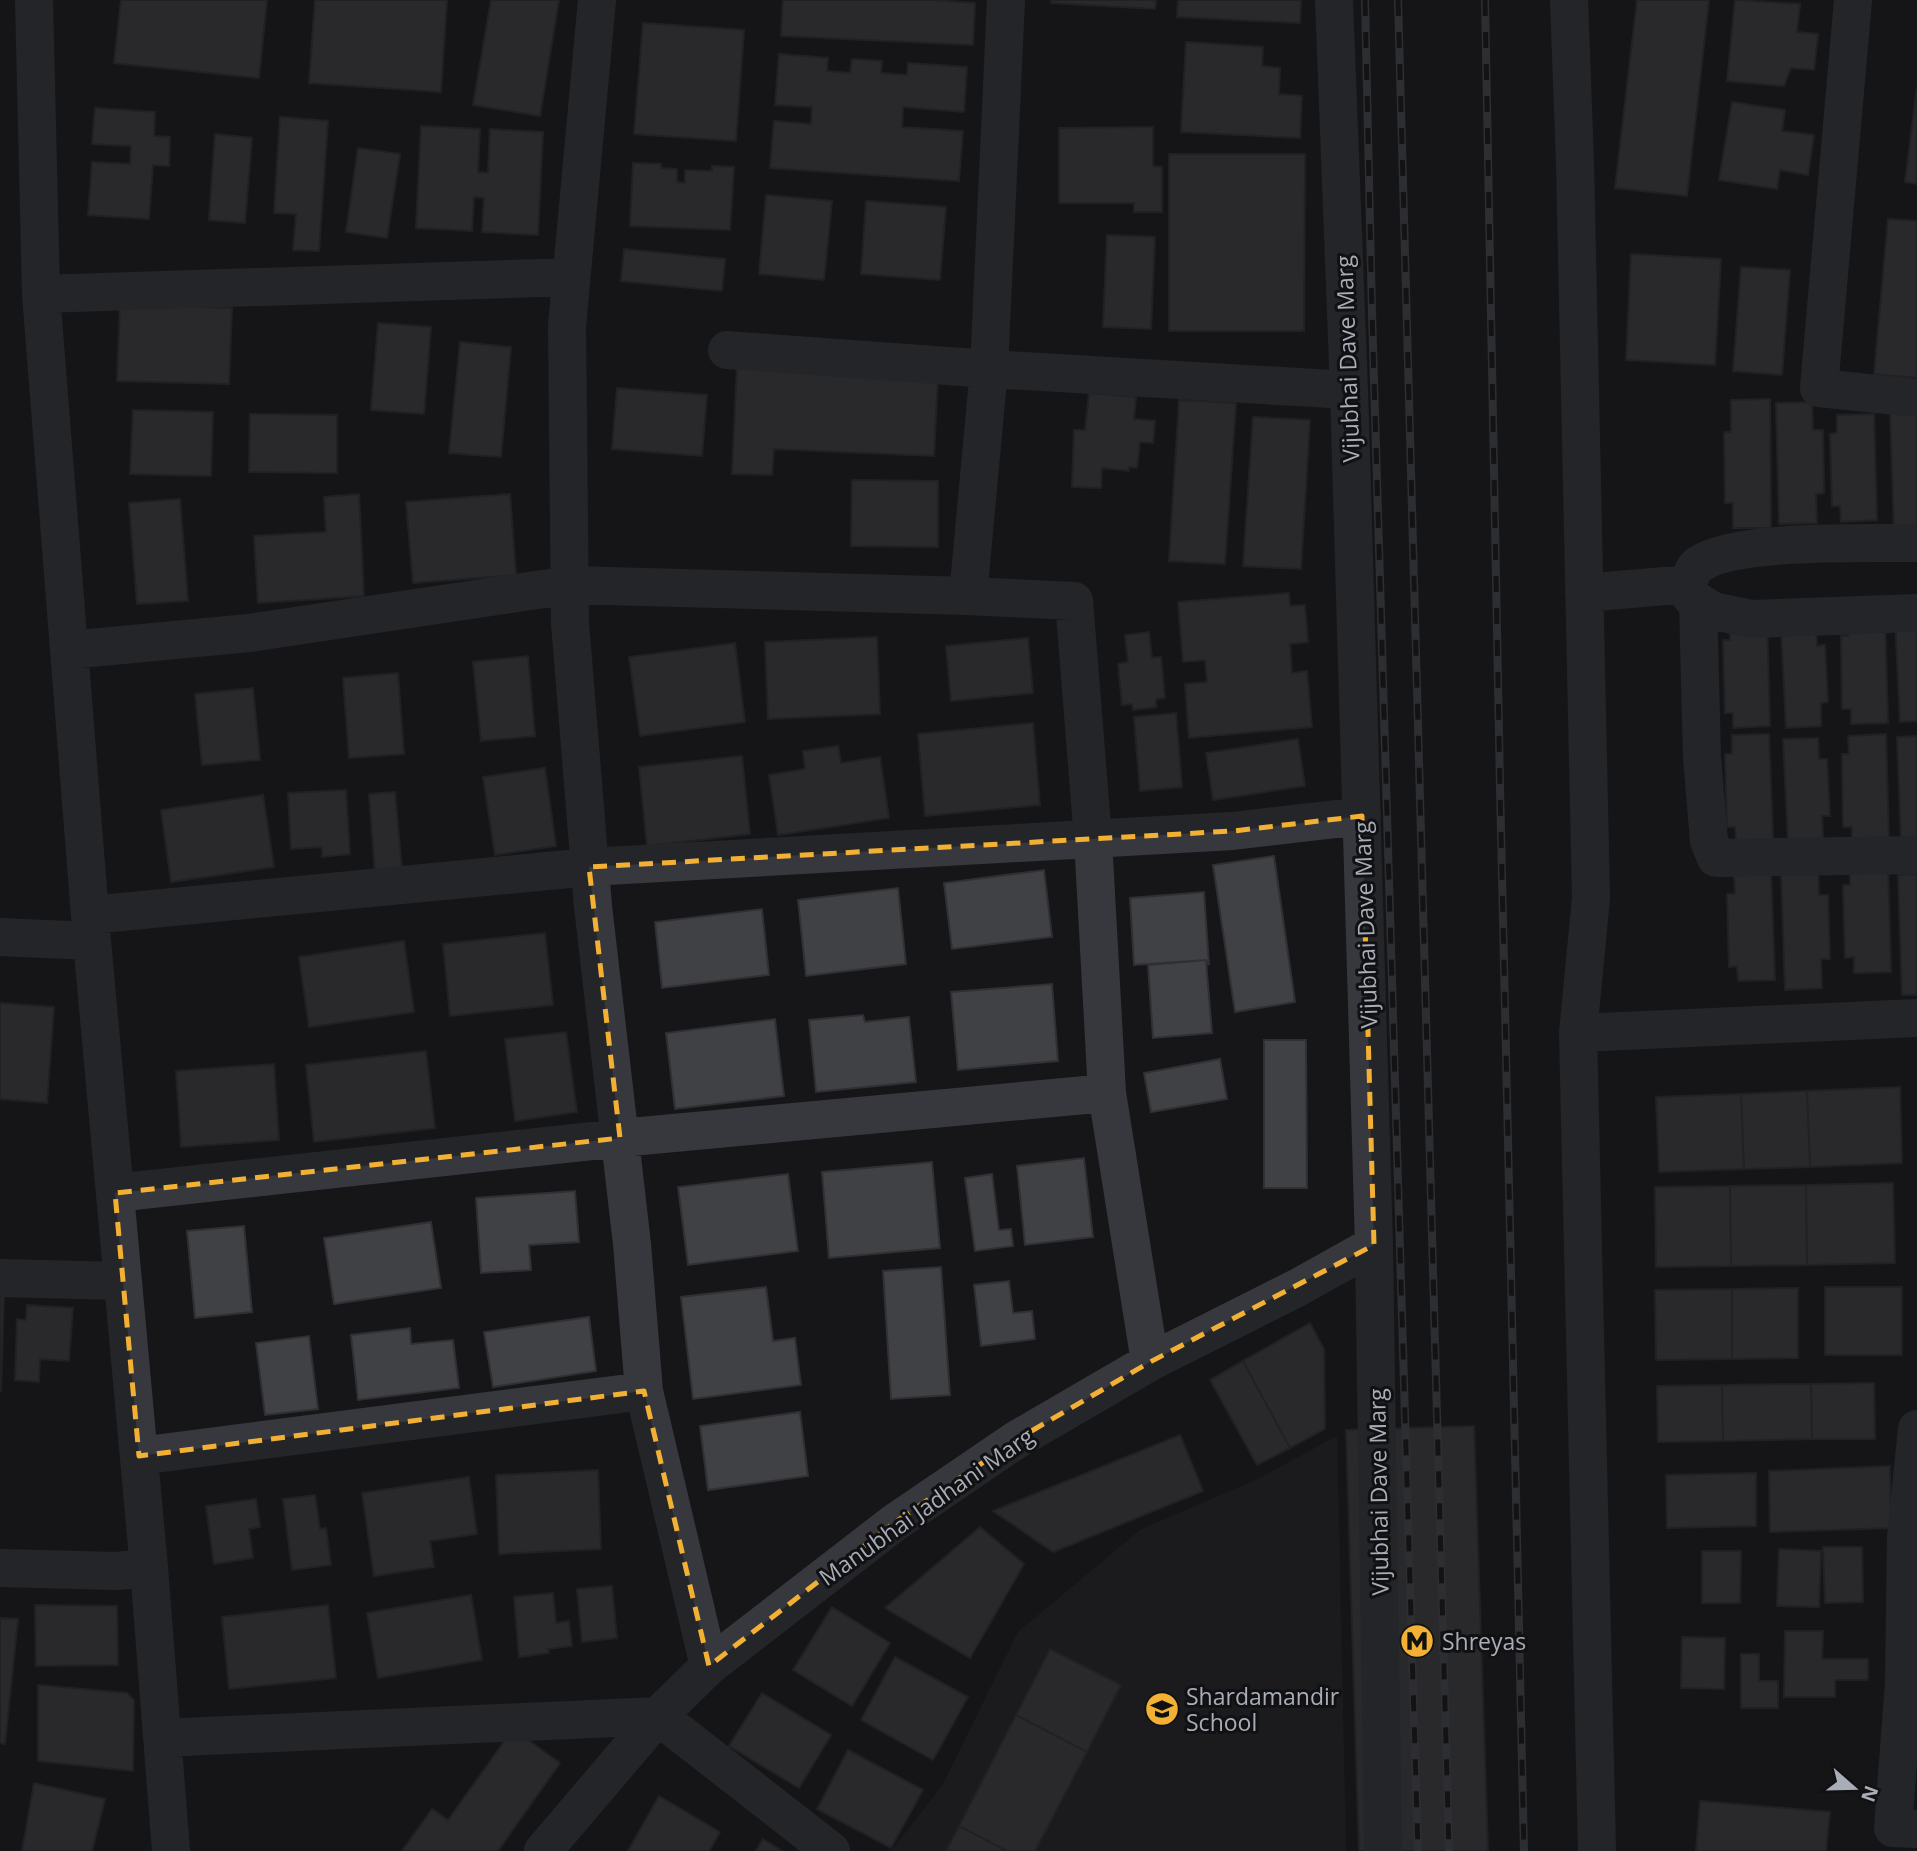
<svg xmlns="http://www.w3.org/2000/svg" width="1917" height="1851" font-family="'Open Sans',sans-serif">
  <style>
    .built { fill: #222225 }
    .building { fill: #404145; stroke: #303034; stroke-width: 2 }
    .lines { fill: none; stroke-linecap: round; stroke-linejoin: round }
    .minor { stroke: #37383d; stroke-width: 38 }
    .rail-casing { stroke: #4a4c52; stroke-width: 8 }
    .rail { stroke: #111113; stroke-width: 5; stroke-dasharray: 16; stroke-linecap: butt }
    .marked { fill: none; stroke: #f2b134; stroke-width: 5; stroke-dasharray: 14 9; stroke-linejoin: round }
    .labels { text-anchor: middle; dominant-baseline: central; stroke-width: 6; stroke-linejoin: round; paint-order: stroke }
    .street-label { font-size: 23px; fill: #a8adb8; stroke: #111113 }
    .poi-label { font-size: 23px; fill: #a8adb8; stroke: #111113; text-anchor: start }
  </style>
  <rect width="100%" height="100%" fill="#161618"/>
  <path class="built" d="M1337,1436L1346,1851H891L942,1786L1018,1632L1140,1530L1258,1479Z"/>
  <path class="building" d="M121,0H267L259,78L114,63Z
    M315,0H447L441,92L309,83Z
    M491,0H559L540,116L473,105Z
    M783,0H933L975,3L973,45L781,36Z
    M1051,0H1156L1155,9L1051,3Z
    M1178,0H1301L1300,23L1177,17Z
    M1637,0H1709L1687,196L1615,188Z
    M1735,0L1800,4L1797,32L1818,34L1814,70L1791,68L1784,86L1727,81Z
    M643,23L744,30L736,141L634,134Z
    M1186,42L1263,47L1262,66L1280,68L1279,94L1302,96L1300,138L1181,132Z
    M779,54L828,58L827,71L850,73L852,59L882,61L881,73L907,75L908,63L967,67L964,112L903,107L902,127L963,131L959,181L770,168L774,121L811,124L812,107L775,105Z
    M1917,87V184L1905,182Z
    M1732,102L1785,110L1782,131L1814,135L1808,175L1780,170L1777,189L1719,180Z
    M95,108L155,112L154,136L170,137L169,166L153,165L149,219L88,215L92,162L130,164L131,146L92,144Z
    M280,117L328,121L319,251L293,250L296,214L274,213Z
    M421,126L480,129L478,172L488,173L490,129L543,132L538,235L482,232L484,198L474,197L472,231L416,228Z
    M1153,127V166L1162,167V212H1134V203H1059V128Z
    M215,134L252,138L245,223L209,220Z
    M358,148L400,154L387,238L346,232Z
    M1169,154H1305L1304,331H1169Z
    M633,163L661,164V168L677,169V182L685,183V170L712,171V166L734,167L730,230L630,226Z
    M766,195L832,201L824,280L759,274Z
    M866,201L946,207L940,280L861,274Z
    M1888,219L1917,221V378L1874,374Z
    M1107,235L1155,237L1151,329L1103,327Z
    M624,249L725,259L722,291L621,281Z
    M1631,254L1721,259L1715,365L1626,360Z
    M1741,267L1790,270L1782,375L1733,371Z
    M120,305L232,308L229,384L117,381Z
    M378,323L431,327L424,414L371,410Z
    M460,342L511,347L501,457L449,453Z
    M737,365L938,374L934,456L774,449L772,475L732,474Z
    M617,388L707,395L702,456L612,449Z
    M1089,393L1136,397L1134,419L1155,421L1153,443L1140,442L1137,468L1129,467V471L1102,468L1101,488L1072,487L1074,430H1085Z
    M1770,399L1771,528H1733V503H1725L1724,432H1731V400Z
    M1179,400L1236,403L1225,564L1169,561Z
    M1812,402L1813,430H1823L1824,493L1816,494L1817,523L1779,524L1776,403Z
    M1890,409H1917V530L1894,531Z
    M133,410L213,412L211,476L130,474Z
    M250,414L337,415V473L249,472Z
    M1874,414L1877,520L1841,522L1840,506H1832L1830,434L1837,433V415Z
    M1253,417L1310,420L1301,569L1243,566Z
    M852,480L938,481V547L851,546Z
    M359,494L364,596L258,603L254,536L326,532L324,497Z
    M510,494L516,575L413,583L406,502Z
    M180,499L188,601L137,604L129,503Z
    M1289,593L1290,606L1305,605L1308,642L1290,644L1292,673L1307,671L1312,727L1189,738L1185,684L1207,682L1205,660L1183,662L1178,602Z
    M1885,617L1888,723L1851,724V709H1842L1841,636H1848L1847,618Z
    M1917,619V721L1900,722L1895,620Z
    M1767,620L1770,726L1733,728V713H1725L1723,640H1730V621Z
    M1816,624L1817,646L1825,645L1828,702L1821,703V726L1786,728L1781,626Z
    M1149,632L1152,658L1161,657L1165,698L1156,699V707L1133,710L1132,704L1122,705L1118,664L1128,662L1125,635Z
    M877,637L880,714L768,719L765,642Z
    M1028,638L1033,693L951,701L946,646Z
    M735,643L745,722L640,736L629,657Z
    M528,656L535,736L481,741L473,662Z
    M398,673L404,754L349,758L343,678Z
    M253,688L260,760L202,765L195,694Z
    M1176,713L1182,787L1140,791L1134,717Z
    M1033,723L1040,805L925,816L918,734Z
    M1769,734L1773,840L1736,841L1735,827H1727L1725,754H1732V735Z
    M1886,734L1889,841L1852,842V827H1843L1842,754H1849L1848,736Z
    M1917,736V838L1901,839L1897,737Z
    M1818,738L1819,759H1827L1830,816H1822L1823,839L1788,841L1783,739Z
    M1298,739L1305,786L1213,800L1206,753Z
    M838,746L841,763L880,757L889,818L778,835L769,775L805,769L803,751Z
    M742,756L750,834L647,846L639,767Z
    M545,768L556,846L495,855L483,777Z
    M346,790L350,854L322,857V847L291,849L288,793Z
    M395,792L402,870L375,873L369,794Z
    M263,795L274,867L171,882L161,810Z
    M1274,856L1295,1002L1235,1012L1213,865Z
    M1888,865L1891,972L1854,973V957L1845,958L1843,885H1850V867Z
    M1818,867L1819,895H1828L1830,959H1821L1822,988L1785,990L1781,869Z
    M1044,870L1052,937L952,949L944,883Z
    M1771,874L1775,980L1738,981L1737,966L1729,967L1727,894H1735L1734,875Z
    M1917,874V995H1902L1898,875Z
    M898,888L906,964L806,976L798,900Z
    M1204,892L1209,965L1206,960L1134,965L1130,898Z
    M762,909L769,975L662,988L655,922Z
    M545,933L553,1005L450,1016L443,944Z
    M404,941L414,1012L309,1027L299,957Z
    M1206,960L1212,1033L1153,1038L1148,965Z
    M1052,984L1058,1061L958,1070L951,992Z
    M0,1003L54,1007L47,1103L0,1099Z
    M863,1015L865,1022L909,1017L916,1082L816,1092L809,1020Z
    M775,1019L784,1096L675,1109L666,1033Z
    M566,1032L577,1112L515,1121L505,1039Z
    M1264,1040H1306L1307,1188H1264Z
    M426,1051L435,1128L314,1142L306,1065Z
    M1220,1059L1227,1099L1151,1112L1144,1073Z
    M274,1064L279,1140L181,1147L176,1071Z
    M1900,1087L1902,1163L1810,1167L1807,1091Z
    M1807,1091L1810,1167L1744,1169L1741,1094Z
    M1741,1094L1744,1169L1659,1172L1656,1097Z
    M1084,1158L1093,1237L1025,1245L1017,1166Z
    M932,1162L940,1248L829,1258L822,1172Z
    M788,1174L798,1251L688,1265L678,1187Z
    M992,1174L999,1230L1011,1229L1013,1246L975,1251L965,1178Z
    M1893,1183L1895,1263L1807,1265L1806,1185Z
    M1806,1185L1807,1265L1731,1266L1730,1186Z
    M1730,1186L1731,1266L1656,1267L1655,1187Z
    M575,1191L579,1242L529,1245L531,1270L481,1273L476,1198Z
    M431,1222L441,1288L334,1304L324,1238Z
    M244,1226L252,1312L195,1318L187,1231Z
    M941,1267L950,1395L891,1399L883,1271Z
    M1009,1281L1013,1313L1032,1311L1035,1339L981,1346L974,1285Z
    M766,1287L773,1341L795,1338L801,1385L693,1399L681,1297Z
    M1825,1287H1902V1355H1825Z
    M1798,1288V1358L1732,1359V1289Z
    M1732,1289V1359L1656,1360L1655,1290Z
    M0,1293H4L1,1391H0Z
    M27,1305L73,1308L69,1361L40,1359L39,1382L15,1380L17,1319L26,1320Z
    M589,1317L596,1371L493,1387L484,1332Z
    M1310,1323L1324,1349L1325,1429L1290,1448L1243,1361Z
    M410,1328L411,1344L453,1340L459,1388L358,1400L351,1335Z
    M309,1336L318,1409L265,1415L256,1343Z
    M1243,1361L1290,1448L1257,1465L1210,1380Z
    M1874,1383L1875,1439H1812L1811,1384Z
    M1811,1384L1812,1439L1723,1441L1722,1385Z
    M1722,1385L1723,1441L1658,1442L1657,1386Z
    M800,1412L808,1476L708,1490L700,1426Z
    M1474,1426L1488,1851H1359L1346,1430Z
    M1180,1435L1203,1491L1053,1552L993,1511Z
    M1890,1466L1891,1528L1770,1532L1769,1471Z
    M598,1470L601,1549L499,1554L496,1475Z
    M1756,1473V1526L1667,1528L1666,1475Z
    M469,1477L477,1534L430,1541L434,1567L374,1576L362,1493Z
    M315,1495L320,1529L326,1528L331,1565L292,1570L283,1499Z
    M256,1499L260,1527L249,1529L253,1558L214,1564L206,1506Z
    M980,1527L1024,1564L970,1658L885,1608Z
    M1823,1547H1862L1863,1602L1825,1603Z
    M1779,1549L1821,1551L1819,1607L1777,1606Z
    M1702,1551H1741L1740,1603H1702Z
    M612,1586L617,1638L582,1642L577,1589Z
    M553,1593L556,1623L569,1621L572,1646L548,1649L549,1653L519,1657L514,1597Z
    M471,1595L482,1660L378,1678L367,1613Z
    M35,1605L117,1606L118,1665L36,1666Z
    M328,1605L336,1678L229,1689L222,1617Z
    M832,1607L890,1643L852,1706L793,1670Z
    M0,1618L18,1619L5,1744L0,1743Z
    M1785,1631H1823L1822,1659H1868V1680H1835V1697H1784Z
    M1682,1637L1725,1638L1724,1689L1681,1688Z
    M1050,1649L1121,1685L1087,1752L1016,1715Z
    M1741,1654H1759V1681H1778V1708H1741Z
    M895,1657L968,1697L933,1760L861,1720Z
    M38,1685L127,1693L134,1700L133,1771L38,1761Z
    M762,1693L831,1735L799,1788L729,1746Z
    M1016,1715L1087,1752L1035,1851H1007L959,1826Z
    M513,1729L560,1763L498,1851H402L432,1809L448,1820Z
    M848,1750L923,1790L891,1848L817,1809Z
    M34,1783L105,1799L92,1851H22Z
    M659,1796L720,1832L709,1851H628Z
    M1700,1801L1830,1812L1826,1851H1696Z
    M959,1826L1007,1851H946Z
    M763,1839L782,1851H756Z"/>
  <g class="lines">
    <path class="minor" d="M34,0L41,294L92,941L149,1568L171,1851
      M597,0L567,326L570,623L593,906L632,1244L644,1391L709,1666
      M1006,0L989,369L968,596L1074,601L1093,839L1107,1093L1150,1362
      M1334,0L1349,390L1374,1245L1383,1851
      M1569,0L1575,163L1591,898L1578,1033L1917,1018
      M1853,0L1819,388L1917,398
      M41,294L571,277
      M727,350L989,369L1349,390
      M1917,543C1870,544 1733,538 1698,565C1693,569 1690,578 1688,584L1691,597L1713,611L1752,619L1917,613
      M1584,593L1688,584
      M1698,602L1702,757L1709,841L1716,858L1917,855
      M69,650L249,633L570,585L968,596
      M90,915L589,867L1233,831L1362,816
      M0,937L92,941
      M1578,1033L1597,1851
      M115,1193L620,1138L1107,1093
      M0,1278L123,1281
      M139,1456L644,1391
      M1906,1538L1917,1429
      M0,1568L116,1571L149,1568
      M1904,1683L1906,1538L1917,1539
      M1917,1684L1904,1683L1893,1828L1917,1829
      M162,1738L658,1716L831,1851
      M543,1851L658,1716L709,1666L894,1523L1016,1440L1150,1362L1297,1288L1374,1245"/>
    <g class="rail-casing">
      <path id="rail" d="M1365,0L1372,313L1418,1851
        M1398,0L1449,1851
        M1485,0L1500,787L1524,1851"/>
    </g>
    <use href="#rail" class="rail"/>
  </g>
  <path d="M0 0H1917V1851H0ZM1362,816L1374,1245L1150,1362L1016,1440L894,1523L709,1666L644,1391L139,1456L115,1193L620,1138L589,867L1233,831Z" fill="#161618" fill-opacity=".55" fill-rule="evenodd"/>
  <path class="marked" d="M1362,816L1374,1245L1150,1362L1016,1440L894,1523L709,1666L644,1391L139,1456L115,1193L620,1138L589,867L1233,831Z"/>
  <defs>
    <g id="metro-disc" transform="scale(1.75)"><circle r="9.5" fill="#f2b134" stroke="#111113"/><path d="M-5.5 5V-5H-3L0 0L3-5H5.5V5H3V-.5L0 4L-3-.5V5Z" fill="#111"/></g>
    <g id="school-disc" transform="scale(1.75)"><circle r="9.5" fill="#f2b134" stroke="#111113"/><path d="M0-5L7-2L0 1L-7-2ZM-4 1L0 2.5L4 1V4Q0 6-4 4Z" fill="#111"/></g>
  </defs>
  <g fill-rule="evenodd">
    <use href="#metro-disc" x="1417" y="1641"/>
    <use href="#school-disc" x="1162" y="1709"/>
  </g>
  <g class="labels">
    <g class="street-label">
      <text transform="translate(1347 359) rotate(-92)">Vijubhai Dave Marg</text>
      <text transform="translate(1365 925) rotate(-92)">Vijubhai Dave Marg</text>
      <text transform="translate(1378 1492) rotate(-91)">Vijubhai Dave Marg</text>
      <text transform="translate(926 1506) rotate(-35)">Manubhai Jadhani Marg</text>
    </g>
    <g class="poi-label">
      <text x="1442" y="1641">Shreyas</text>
      <text x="1186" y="1696">Shardamandir<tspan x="1186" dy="26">School</tspan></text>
    </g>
  </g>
  <g transform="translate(1854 1788) rotate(110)" stroke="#111113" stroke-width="5" paint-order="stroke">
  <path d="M0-5L12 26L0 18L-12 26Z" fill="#a8adb8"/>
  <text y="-10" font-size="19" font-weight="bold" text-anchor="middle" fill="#a8adb8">N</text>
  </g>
</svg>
